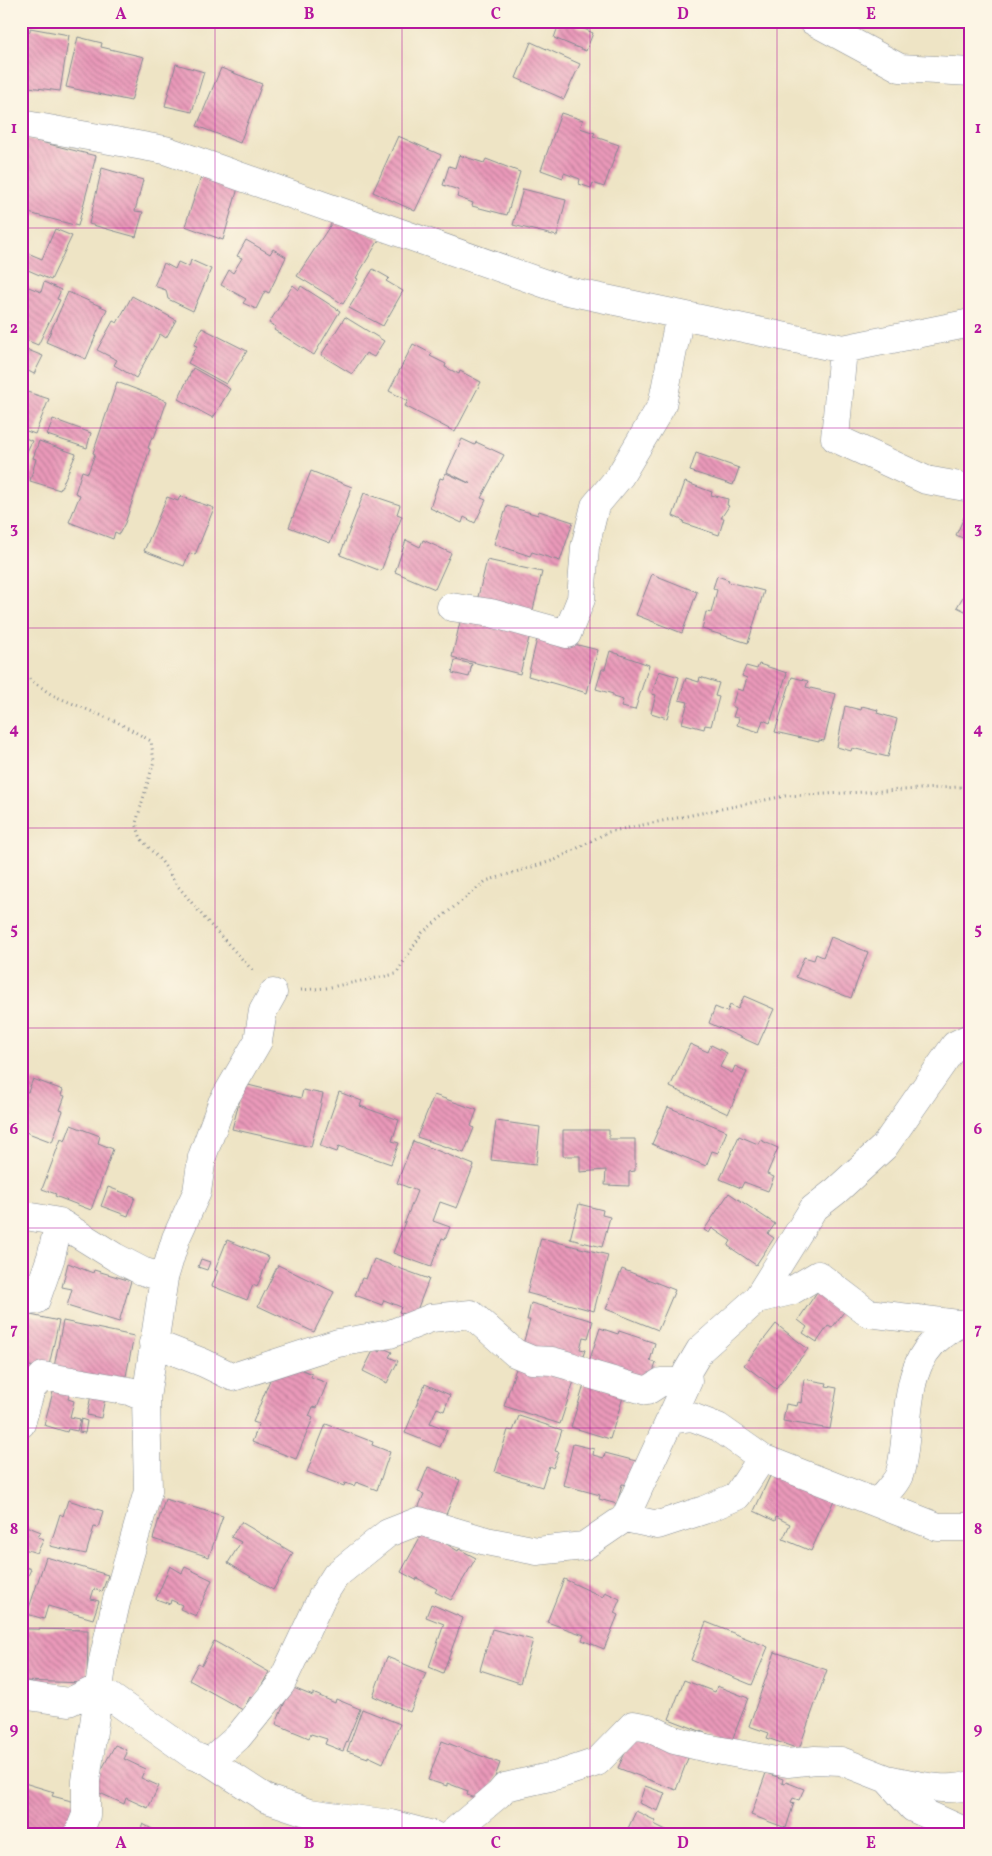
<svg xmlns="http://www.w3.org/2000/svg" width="992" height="1856" font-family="Vollkorn,serif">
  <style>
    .building { fill: url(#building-back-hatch) }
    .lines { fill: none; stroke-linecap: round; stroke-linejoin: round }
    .minor-casing { stroke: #848a92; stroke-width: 29 }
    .path { stroke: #848a92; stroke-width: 3; stroke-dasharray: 1 4; stroke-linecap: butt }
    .minor { stroke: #fff; stroke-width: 28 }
    .grid { fill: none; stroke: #b5179e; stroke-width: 1; stroke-opacity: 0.55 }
    .neatline { fill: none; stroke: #b5179e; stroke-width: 2 }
    .grid-label { font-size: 16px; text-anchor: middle; font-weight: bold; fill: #b5179e }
  </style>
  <defs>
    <pattern id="building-back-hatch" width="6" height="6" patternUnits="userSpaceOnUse" patternTransform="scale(1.25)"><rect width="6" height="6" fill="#ea99b9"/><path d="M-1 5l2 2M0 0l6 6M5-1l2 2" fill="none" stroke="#bd7d9a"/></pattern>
  </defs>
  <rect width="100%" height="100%" fill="#fcf5e5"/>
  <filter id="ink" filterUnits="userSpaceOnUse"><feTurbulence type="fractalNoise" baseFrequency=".02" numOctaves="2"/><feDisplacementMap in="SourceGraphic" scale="10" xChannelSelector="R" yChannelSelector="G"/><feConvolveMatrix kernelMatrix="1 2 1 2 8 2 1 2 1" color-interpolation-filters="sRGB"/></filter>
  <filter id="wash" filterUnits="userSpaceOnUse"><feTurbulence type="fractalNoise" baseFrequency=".0096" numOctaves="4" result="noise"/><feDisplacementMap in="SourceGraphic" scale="20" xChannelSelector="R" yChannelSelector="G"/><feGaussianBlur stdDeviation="1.12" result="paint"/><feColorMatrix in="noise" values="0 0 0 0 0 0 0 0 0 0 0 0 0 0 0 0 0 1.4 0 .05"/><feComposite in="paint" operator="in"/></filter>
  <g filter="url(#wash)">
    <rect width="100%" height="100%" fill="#eee4c5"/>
    <g id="blocks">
      <path class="building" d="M560,21H566L593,33L586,51L554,38Z
        M30,28L69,35L60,91L21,86V31L30,32Z
        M78,37L102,43L101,47L144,57L131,101L66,87Z
        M531,42L580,64L564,99L516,78Z
        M176,64L204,72L192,112L165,106Z
        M221,68L262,84L240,143L197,126Z
        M561,113L583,120L580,128L595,133L593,136L619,145L604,187L593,183L591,188L579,184L580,179L564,173L563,178L541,170Z
        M398,136L441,155L415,211L373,192Z
        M21,137L96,156L78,226L21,211Z
        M459,155L484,163L486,159L520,172L507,215L472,206L473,203L457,197L459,190L443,185L449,166L455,168Z
        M102,168L143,180L135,211L143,212L136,237L89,224Z
        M204,168L240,181L223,240L185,226Z
        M523,189L566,200L557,236L513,225Z
        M337,215L379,240L356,278L358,279L343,304L297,276Z
        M55,229L72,236L51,280L21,267L23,251L42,259Z
        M246,240L270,254L273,249L286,257L269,293L265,291L256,309L243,303L246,299L221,285L229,270L233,273L242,258L237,256Z
        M191,260L211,269L193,311L168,299L166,290L154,286L164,263L175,269L178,262L189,267Z
        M373,269L389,278L386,281L403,291L383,326L349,308Z
        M44,282L61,290L57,299L60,300L38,345L21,338V284L41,292Z
        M293,285L299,290L301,286L340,311L314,355L274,330L276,327L269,323Z
        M68,292L107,309L86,359L46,342Z
        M132,296L176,320L166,338L160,334L136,378L114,365L117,360L97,350L113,321L117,323Z
        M345,317L384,341L374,357L366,353L352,374L321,355Z
        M202,328L247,351L226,384L188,363L197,346L194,345Z
        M413,344L432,354L430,356L446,364L445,367L459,374L460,371L481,382L455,432L405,406L408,401L389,391Z
        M28,350L43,356L34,374L21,367Z
        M193,368L230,389L213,418L178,399Z
        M117,382L167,401L154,438L152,437L148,448L150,449L125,523L119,534L115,532L113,539L69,522L80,495L75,493L82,471L88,473L95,454L93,453Z
        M21,390L49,399L35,434L21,429Z
        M53,419L91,433L87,448L47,435Z
        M21,436L32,441L21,464Z
        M462,439L475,445L476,442L504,455L481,498L486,500L475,523L464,517L462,523L430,508L440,478L443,479L446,473L471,484L447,472Z
        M39,441L76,454L60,490L30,481L36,459L33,458Z
        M696,453L739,468L733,485L690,471Z
        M311,471L352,487L330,543L289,527Z
        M685,482L712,492L711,495L728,499L727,505L729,506L721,518H724L719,535L683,523L684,521L673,516Z
        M364,493L400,505L397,514L402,516L381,571L340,555Z
        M180,496L214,508L195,555L189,553L184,566L144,551L167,497L178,501Z
        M971,502V542L956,535Z
        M507,506L538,515L539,511L573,522L560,561L532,552L530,556L494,544Z
        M406,540L420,547L423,540L451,553L435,589L395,572Z
        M487,560L542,572L532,614L477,601Z
        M652,574L697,592L682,633L636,615Z
        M717,576L729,580L728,582L764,591L748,643L702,629L706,612L711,613L717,590L713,588Z
        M971,583V614L957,607Z
        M462,613L531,630L520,674L452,657Z
        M538,635L598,650L587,693L528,676Z
        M610,651L649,665L635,710L621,707L623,700L613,697V694L596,689L602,669H605Z
        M455,660L472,664L469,677L452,673Z
        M759,664L787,673L770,723L763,720L759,732L737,725L739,718L733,717L736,708L732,706L737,689L743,691L747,678L742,676L746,666L757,669Z
        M659,671L679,677L667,718L651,713L656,695L652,694Z
        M700,677L719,683L715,696L719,697L711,726L705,725L704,729L682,723L688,702L679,700L686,678L699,682Z
        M792,677L808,681L806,687L836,694L824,741L819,740V742L775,732Z
        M845,706L861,710L862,706L878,710L877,713L897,719L888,757L852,748L851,751L837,747Z
        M831,937L868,952L851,998L796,977L804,957L814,960L816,954L823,957Z
        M744,996L774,1009L758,1045L709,1023L715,1007L727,1012L730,1005L738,1009Z
        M690,1044L708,1052L711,1045L727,1053L720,1067L732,1073L735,1066L747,1072L728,1114L670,1087Z
        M33,1079L63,1090L61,1095L65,1096L60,1110L63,1111L52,1142L23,1131L27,1123L21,1121V1094L23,1091L28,1092Z
        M244,1084L301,1098L303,1090L323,1094L311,1147L232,1129Z
        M339,1092L362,1101L360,1106L399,1120L392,1141L399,1143L391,1164L339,1146L337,1152L320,1146Z
        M434,1095L477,1110L471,1126L474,1128L464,1153L417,1137Z
        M668,1107L727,1131L718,1153L712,1151L706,1166L652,1144Z
        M496,1121L540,1127L536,1165L491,1160Z
        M71,1125L100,1136L98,1143L113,1149L91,1210L55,1196L56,1194L42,1189L61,1139L65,1141Z
        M563,1130H609V1139H635V1171L629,1172V1186L605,1185L606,1170L580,1172V1156H563Z
        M739,1136L758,1144L760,1140L778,1148L767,1174L774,1177L768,1191L744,1182L741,1188L720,1179Z
        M413,1141L474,1165L457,1208L440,1202L433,1221L450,1227L445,1239L442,1238L431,1267L393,1253L417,1191L397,1183Z
        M108,1187L135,1197L128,1216L101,1206Z
        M729,1193L775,1224L768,1234L774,1238L756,1265L728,1246L731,1241L712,1228L709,1233L704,1230Z
        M579,1204L603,1210L602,1215L610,1217L602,1247L570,1239Z
        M541,1238L608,1255L594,1311L527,1293Z
        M227,1240L269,1257L257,1287L253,1285L247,1300L212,1286L218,1271L215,1270Z
        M201,1259L210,1262L207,1270L198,1267Z
        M374,1259L429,1279L414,1318L399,1312L401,1307L384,1300L382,1305L355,1295L362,1278L366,1279Z
        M68,1263L93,1273L94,1270L131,1281L119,1322L67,1306L72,1289L62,1287Z
        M278,1265L334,1292L314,1332L258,1306Z
        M622,1269L675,1290L658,1330L606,1309Z
        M821,1286L849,1305L832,1328L828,1326L817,1342L803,1333L807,1327L798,1320Z
        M531,1303L593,1321L588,1338L583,1337L580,1349L585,1350L580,1366L523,1344L530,1320H527Z
        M21,1313L59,1321L48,1370L21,1364Z
        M63,1321L134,1336L124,1386L53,1372Z
        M776,1324L808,1349L776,1389L744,1365Z
        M600,1328L618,1334L619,1331L655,1343L650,1361L656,1363L648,1388L587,1368Z
        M383,1348L392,1352L389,1357L398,1361L387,1383L363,1371L374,1349L380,1352Z
        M518,1362L574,1381L560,1424L504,1406Z
        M287,1363L312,1374L311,1377L327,1383L317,1408L313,1407L309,1416L313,1418L296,1459L252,1442L259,1424L253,1422L274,1370Z
        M804,1379L827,1383L826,1386L837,1388L830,1429L783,1421L786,1404L797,1406L798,1402L801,1403Z
        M56,1381L72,1384L68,1399L74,1401L70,1417L80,1419L77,1431L68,1429L67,1432L44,1425Z
        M585,1382L624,1394L610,1439L571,1427Z
        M425,1384L450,1395L444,1411L437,1408L430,1423L447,1430L440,1447L405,1433Z
        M92,1390L106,1393L101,1418L87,1415Z
        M519,1416L562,1430L555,1451L559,1452L553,1468L549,1466L542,1487L495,1472L508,1430L513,1431Z
        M81,1419L87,1421L85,1433L79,1432Z
        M326,1424L373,1442L372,1445L390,1452L377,1490L356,1482L354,1486L345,1483L344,1486L307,1472Z
        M573,1444L594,1449L593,1455L604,1458L605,1453L636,1461L630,1485L622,1484L617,1504L599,1499L600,1495L563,1485Z
        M428,1467L460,1480L443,1522L417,1511L424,1494L418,1492Z
        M771,1474L835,1498L811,1551L783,1539L790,1524L776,1517L775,1521L754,1511Z
        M165,1499L223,1516L209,1557L153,1539Z
        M68,1500L103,1511L98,1528L94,1527L86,1554L50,1546L60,1514L63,1516Z
        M241,1522L293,1553L273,1590L228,1563L241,1542L231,1537Z
        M21,1524L41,1532L38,1537L44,1539L37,1553L21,1548Z
        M424,1530L458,1551L459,1549L476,1558L451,1600L435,1592L437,1589L417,1578L416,1580L401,1572Z
        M46,1557L108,1575L102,1592L94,1589L91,1599L99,1601L93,1619L48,1606L44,1619L27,1614Z
        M21,1565L31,1569L21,1592Z
        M170,1566L182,1573L185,1567L212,1580L196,1616L180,1609L182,1605L171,1600L170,1604L156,1599Z
        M564,1579L603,1597L605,1592L620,1599L614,1613L618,1615L604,1649L582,1640L584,1635L547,1622Z
        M431,1604L463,1618L443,1673L429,1667L444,1624L426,1617Z
        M706,1622L768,1647L752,1685L691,1660Z
        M21,1629L88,1630L87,1683L21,1681Z
        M492,1629L533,1640L520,1683L480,1670Z
        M214,1641L269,1672L254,1700L250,1697L243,1710L189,1680L198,1663L202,1665Z
        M775,1652L827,1670L799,1749L767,1738L769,1733L749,1726Z
        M387,1657L426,1673L410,1712L373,1696Z
        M684,1680L715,1692L717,1686L748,1698L731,1743L669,1719Z
        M291,1687L313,1696V1693L335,1703L336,1699L360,1709L343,1751L325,1744L327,1739L311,1734L309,1738L276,1724Z
        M362,1709L400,1724L383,1763L368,1756V1758L347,1751Z
        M635,1731L691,1750L676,1790L618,1768Z
        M442,1741L500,1763L486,1802L467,1795L468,1791L447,1783V1786L428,1780Z
        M115,1745L125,1749L127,1753L124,1759L145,1769L141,1778L159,1786L148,1808L126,1798L124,1804L91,1789Z
        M766,1773L783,1779L782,1783L785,1784L786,1782L804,1789L799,1800L793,1798L791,1802L794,1803L786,1828L751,1815Z
        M21,1782L54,1792L52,1796L83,1804L73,1835H21Z
        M645,1786L665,1793L658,1811L639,1803Z
        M636,1811L656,1821L654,1824L676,1835H625Z
        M143,1824L159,1833L161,1831L169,1835H138Z"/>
    </g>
  </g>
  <g filter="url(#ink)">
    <use href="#blocks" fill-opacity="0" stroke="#848a92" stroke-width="1"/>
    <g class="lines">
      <g class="minor-casing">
        <path id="minor" d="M813,21L900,68L971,72
          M21,124L165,150L563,290L843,349L971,323
          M843,349L835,438L926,480L971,488
          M451,607L491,613L567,634L581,599L585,547L595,506L620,476L662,405L680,315
          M21,1215L59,1222L115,1257L142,1271L164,1278
          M757,1299L791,1291L818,1275L868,1313L958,1324
          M21,1302L36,1300L51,1257L59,1222
          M153,1343L204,1363L233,1377L338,1343L390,1334L431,1318L471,1314L515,1353L532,1360L552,1361L570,1366L589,1374L647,1391L661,1382L688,1381
          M671,1420L692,1417L718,1427L762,1458L938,1527H971
          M21,1424L31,1389L43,1376L129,1391L146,1398
          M878,1503C884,1494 898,1482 900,1472C912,1428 899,1366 942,1335C950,1329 956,1324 966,1323
          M625,1518L658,1525L704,1510L737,1496L762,1458
          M21,1695L69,1702L98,1688L194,1756L210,1762L267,1799L309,1813L391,1824L433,1835
          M210,1762L238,1737L281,1684L322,1597L336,1575L388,1533L419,1521L486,1541L537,1551L584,1546L625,1518L688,1381L687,1372L700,1350L757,1299L813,1209L836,1191L884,1147L955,1045L971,1037
          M887,1779C913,1784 945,1793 971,1785
          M78,1835L86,1815V1781L103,1660L116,1603L148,1491L146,1398L164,1278L176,1238L197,1192L202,1157L222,1103L258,1041L263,1011L273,993
          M450,1835L499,1794L505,1787L558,1775L597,1762L633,1725L649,1728L674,1740L706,1748L788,1763L815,1760L841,1761L887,1779L913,1808L971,1834"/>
      </g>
      <path class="path" d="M21,673L52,695L117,722L151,741L154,761L136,823L141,839L162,862L177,885L206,920L254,972
        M301,990L326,988L396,974L422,933L486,881L555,860L608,832L785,796L961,787"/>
      <use href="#minor" class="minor"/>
    </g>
  </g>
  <path class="grid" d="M215,21V1835M402,21V1835M590,21V1835M777,21V1835M21,228H971M21,428H971M21,628H971M21,828H971M21,1028H971M21,1228H971M21,1428H971M21,1628H971"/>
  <rect width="992" height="1856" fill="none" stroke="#fcf5e5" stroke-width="55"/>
  <rect x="28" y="28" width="936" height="1800" class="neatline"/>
  <g class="grid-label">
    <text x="121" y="19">A</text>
    <text x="309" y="19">B</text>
    <text x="496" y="19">C</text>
    <text x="683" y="19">D</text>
    <text x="871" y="19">E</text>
    <text x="14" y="133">1</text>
    <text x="978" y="133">1</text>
    <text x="14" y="333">2</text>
    <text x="978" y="333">2</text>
    <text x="14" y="533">3</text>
    <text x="978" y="533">3</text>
    <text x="14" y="734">4</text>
    <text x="978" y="734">4</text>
    <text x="14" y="934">5</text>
    <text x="978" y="934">5</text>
    <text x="14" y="1134">6</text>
    <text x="978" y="1134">6</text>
    <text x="14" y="1334">7</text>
    <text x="978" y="1334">7</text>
    <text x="14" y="1534">8</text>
    <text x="978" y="1534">8</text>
    <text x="14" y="1734">9</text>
    <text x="978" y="1734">9</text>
    <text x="121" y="1848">A</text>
    <text x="309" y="1848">B</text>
    <text x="496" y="1848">C</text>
    <text x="683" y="1848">D</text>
    <text x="871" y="1848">E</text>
  </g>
</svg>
